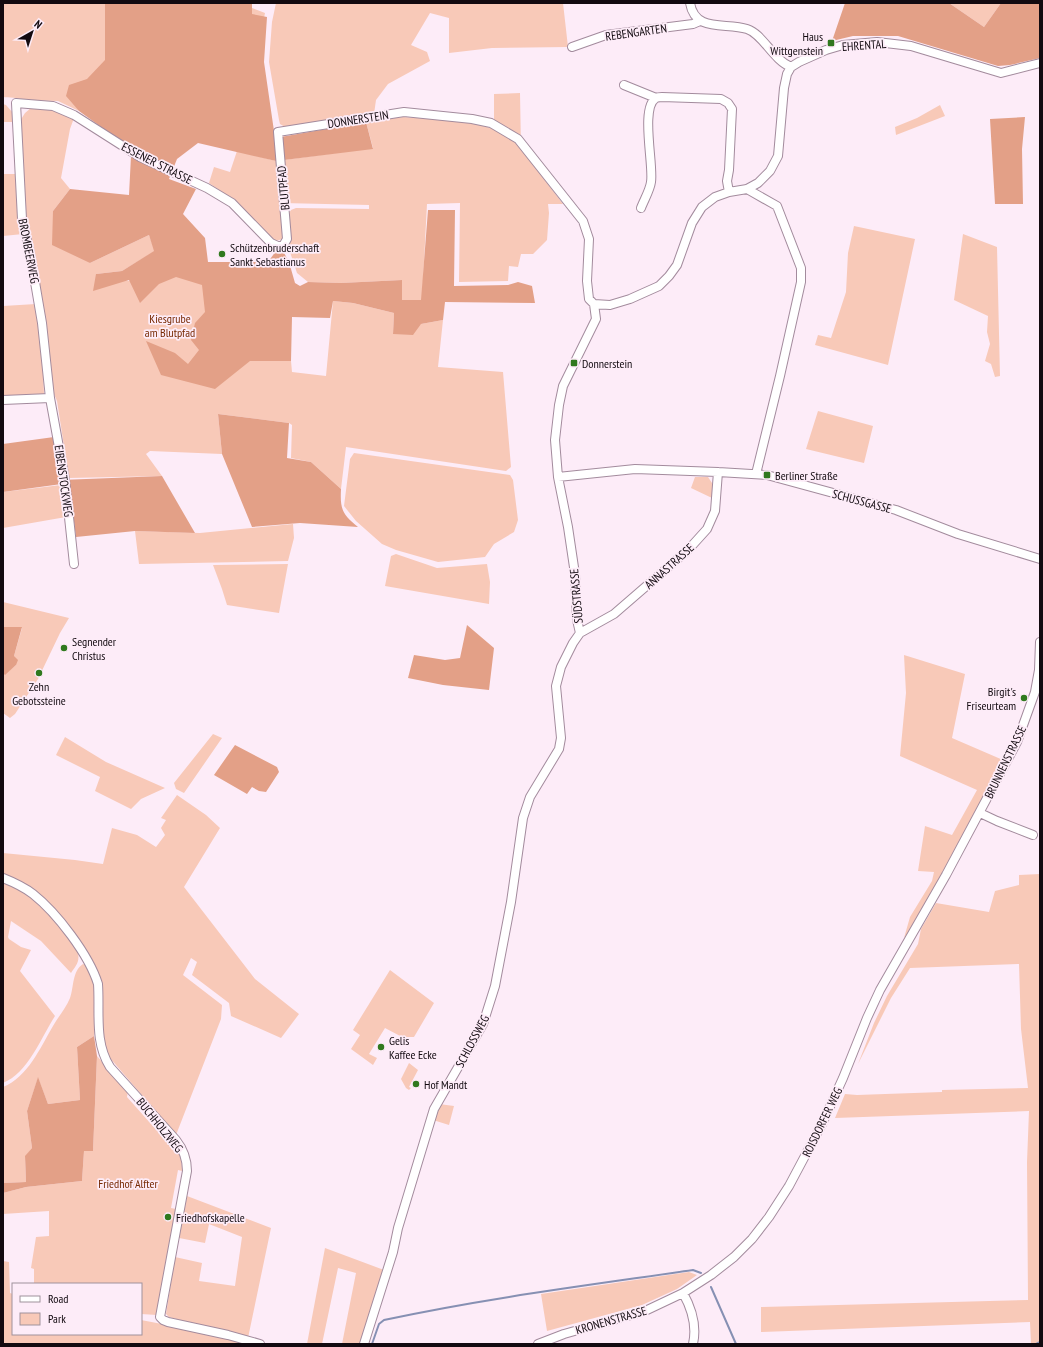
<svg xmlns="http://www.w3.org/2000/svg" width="1043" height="1347" font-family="'PT Sans Narrow',sans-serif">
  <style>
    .green { fill: #f8c9b8 }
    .forest { fill: #e3a087 }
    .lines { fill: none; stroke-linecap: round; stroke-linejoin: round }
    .stream { stroke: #8690b3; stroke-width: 2 }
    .minor-casing { stroke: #a38b9d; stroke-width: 10 }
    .minor { stroke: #fff; stroke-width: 8 }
    .poi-dot { fill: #30791e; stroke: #fdecf8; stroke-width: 1.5 }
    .labels { text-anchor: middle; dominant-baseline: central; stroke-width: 3.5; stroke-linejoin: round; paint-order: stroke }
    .street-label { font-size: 12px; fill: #120a10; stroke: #fdecf8 }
    .poi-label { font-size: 12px; fill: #120a10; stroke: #fdecf8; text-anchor: start }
    .park-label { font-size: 12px; fill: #772903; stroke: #fdecf8 }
  </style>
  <rect width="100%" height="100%" fill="#fdecf8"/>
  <path class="green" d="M3,3H239L265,13L259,43L114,60L77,108L79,111L58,101L23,100C18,97 9,98 3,97Z
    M276,3H563L568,47L492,48L449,53V18L430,13L411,45L427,52L430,61L388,84L376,100L374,114L285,127L280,124L279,120L269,62L272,22Z
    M949,3H1001L984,27Z
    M520,93L521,149L563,204H548L549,213L547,240L533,254H521L518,267L509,266L508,281L459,282L460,203L427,204L422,300H402V280L341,283L308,282L297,273L289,249V213L291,210L296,208L369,209V205L282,203L283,239L275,241L235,201L209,183L214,167L230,172L237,151L276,161L373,148L366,122L403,117L471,122L490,128L494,120V94Z
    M3,104L6,105L20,121L25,113L31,108H52L74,118L70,129L61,178L70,189L53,211L90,263L149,235L155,251L122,271L96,274L129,281L166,261L227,285L291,361L292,372L326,376L333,301L353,303L394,313L393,334L421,324L443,320L438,367L503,372L511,467L506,471L346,447L341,489L311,462L291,458L292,425L289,423L218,414L222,454L150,451L146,454L162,476L69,478L57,401L53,392L23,234L3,236V174H19L13,122H3Z
    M940,105L945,116L896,135L895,127L917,118Z
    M854,226L915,239L888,365L815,345L818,335L831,338L846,292L848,253Z
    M963,234L997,247L1000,376L995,377L991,364L985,361L990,344L987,332L988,316L954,300Z
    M36,304L42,347L44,394L3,396V306Z
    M818,411L873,426L864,463L806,449Z
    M354,453L510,475L513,480L518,520L514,532L494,544L485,557L438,562L396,550L382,544L356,521L344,506L350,459Z
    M695,477H708L712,483V498L691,488Z
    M61,485L66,517L3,528V492Z
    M293,524L294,538L288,561L139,564L135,531L200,533Z
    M396,554L437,568L487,564L490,582L489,604L385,586L391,556Z
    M288,564L279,613L227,605L222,589L213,565Z
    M3,602L69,618L60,633L38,679L15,714L10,718L3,713V673L5,674L16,665L14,656L22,628L3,627Z
    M904,655L965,674L952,738L1003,760L920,915L904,938L910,917L932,881L934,872L918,871L925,826L952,835L977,790L900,756L906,693Z
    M213,734L222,738L184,793L176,789L174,783Z
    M65,737L106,762L165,788L141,799L131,809L95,791L100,777L56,755Z
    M177,795L206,815L220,828L184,887L255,979L299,1014L281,1038L231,1016L229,1003L192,975L197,962L191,958L183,975L222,1005L221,1019L176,1135L110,1058L103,1044L101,983L56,913L3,875V853L75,860L103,864L112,828L137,835L156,847L165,835L161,828L166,820L161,818Z
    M1040,874V1344H1031L1030,1322L761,1332V1307L1028,1300L1027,1162L1029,1111L835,1118L845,1094L857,1095L942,1092V1090L1028,1088L1021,1029L1019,964L910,968L891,998L858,1064L874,1023L887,996L918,944L921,929L936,903L989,912L995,891L1019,885V875Z
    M3,879C30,893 51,914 69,938C72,943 77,948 78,954C80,962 75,967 71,973L41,941L11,921L8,937L9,939L21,947L31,950L20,971L55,1016C41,1038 28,1073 3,1083Z
    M83,964L86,965L94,980L96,1021L94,1036L77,1047L80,1100L48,1104L38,1078L27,1111L32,1148L25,1157L26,1182L3,1183V1087C28,1077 40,1048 53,1026C58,1017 66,1008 70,998C74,987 72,971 83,964Z
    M390,970L434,1003L414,1037H402L385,1028L369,1054L377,1058L373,1065L351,1049L360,1035L353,1030Z
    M97,1056L128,1091L127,1097L159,1133L164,1132C176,1145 182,1153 182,1171L178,1170L171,1208L176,1209L175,1224L157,1315L141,1314V1284H34V1269L31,1268L36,1237L49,1236V1211L3,1214V1193L26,1187L82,1181L84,1151H93Z
    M409,1063L418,1070L409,1087L411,1088L409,1090L406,1088L401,1079Z
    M439,1104L454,1106L449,1125L433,1120Z
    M187,1196L271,1228L248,1338L169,1317L166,1314L175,1257L202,1263L199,1281L235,1286L242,1237L209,1224L205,1243L179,1238Z
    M325,1248L384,1270L362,1344H342L356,1273L338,1268L322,1344H307Z
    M3,1261L9,1262L10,1293L13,1294V1334H141V1320L188,1329L253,1344H3Z
    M689,1272L697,1275L677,1289L642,1305L547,1331L541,1294Z"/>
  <path class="forest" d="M105,3H252V14L267,17L264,62L275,138L366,122L373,149L276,161L198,143L177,159L169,179L196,189L183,214L205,238L208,262H268L276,251H283L289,262L295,283L300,286L308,282L341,283L402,280V300H421L428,210H455L454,286L508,285L518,282L532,286L535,303L445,302L443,320L421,324L413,335L393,334L394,313L353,303L333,301L330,318L292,317L291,361H250L215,389L161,375L146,341L175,353L188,364L199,350L191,340L195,323L205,312L202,285L176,277L159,284L140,303L129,280L93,291L96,274L122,271L154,251L149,235L90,263L52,245L53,211L70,189L129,195L131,156L122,142L79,111L66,96L69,85L87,79L105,60Z
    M845,3H949L984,27L1001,3H1040V58L1010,65L998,66L898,36H853L832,41Z
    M1025,117L1022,149L1023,204H995L990,119Z
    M218,414L289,423L287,458L311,462L341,489C340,509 342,514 358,527L300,523L252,527L222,454Z
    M54,437L61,480L162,476L195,533L135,531L76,537L69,483L3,492V444Z
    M467,625L494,648L489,690L443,685L408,678L414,655L445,660L460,658Z
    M3,627H22L14,656L18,660L16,665L5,675L3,673Z
    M235,745L277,767L279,772L266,792L259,791L252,787L247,794L214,775Z
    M94,1036L97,1056L93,1151H84L82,1181L26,1187L3,1193V1183L26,1182L25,1156L32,1148L27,1111L38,1077L48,1104L80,1100L77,1047Z"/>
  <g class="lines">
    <path class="stream" d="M711,1287L736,1344
      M372,1344L379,1324L384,1320C486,1298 590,1285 693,1270L701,1273
      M1036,1344L1040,1342"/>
    <g class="minor-casing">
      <path id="minor" d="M690,3C695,33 726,22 747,29C763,34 773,60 791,67
        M572,47L606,35L693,24L700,21
        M791,67L799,62L826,50L843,45L877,42L911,46L1001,73L1040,63
        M624,85L656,98
        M747,189L777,206L801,268V282L780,376L756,474
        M641,208C644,200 650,190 651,182C654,166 640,107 656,98C658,97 660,97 662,97L721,99L728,103L732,109L729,170L727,181L729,192
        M594,304L610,305L630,299L659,286L669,276L677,265L692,223L702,207L715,197L729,192L747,189L758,183L770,171L778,156L784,88L787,74L791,67
        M3,400L50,398
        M558,477L635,469L718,472L767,475L896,510L958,534L1040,559
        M74,564L65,480L50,398L42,323L30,253L22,219L16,103L53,106L74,115L140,157L207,188L232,203L271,243L280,247L284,244L287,239L278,132L404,112L472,119L491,123L518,139L583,221L589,239L587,281L589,299L594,304L596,319L563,386L559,405L555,440L558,477L568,527L575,574L577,620L580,633
        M980,813L997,821L1033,835
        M3,878C13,882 24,887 33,894C57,913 89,955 98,984C100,1012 94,1042 110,1067L176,1140C184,1150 187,1159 187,1171L160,1317L163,1320L168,1322L228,1335L260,1344
        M683,1293C692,1309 697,1326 693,1344
        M364,1344L393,1252L398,1228L434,1109L483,1024L495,986L511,902L523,818L530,797L559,749L561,738L556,686L561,667L573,643L580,633L614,614L688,550L707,529L715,511L718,472
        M538,1344L564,1334L645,1311L683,1293L711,1275L734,1257L752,1239L769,1217L789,1186L822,1124L843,1078L867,1018L880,990L946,875L1017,742L1035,692L1039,670L1040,642"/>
    </g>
    <use href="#minor" class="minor"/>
  </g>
  <g class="poi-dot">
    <rect x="827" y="39" width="8" height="8" rx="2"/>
    <circle cx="222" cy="254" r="4"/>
    <rect x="570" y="359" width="8" height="8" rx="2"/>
    <rect x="763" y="471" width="8" height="8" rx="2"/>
    <circle cx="64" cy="648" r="4"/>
    <circle cx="39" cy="673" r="4"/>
    <circle cx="1024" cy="698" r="4"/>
    <circle cx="381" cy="1047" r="4"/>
    <circle cx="416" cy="1084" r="4"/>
    <circle cx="168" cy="1217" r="4"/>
  </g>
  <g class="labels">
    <g class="street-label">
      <text transform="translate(636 32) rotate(-8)">REBENGARTEN</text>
      <text transform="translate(864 45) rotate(-4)">EHRENTAL</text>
      <text transform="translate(358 119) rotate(-9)">DONNERSTEIN</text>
      <text transform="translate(157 163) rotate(27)">ESSENER STRASSE</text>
      <text transform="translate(283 188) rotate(-95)">BLUTPFAD</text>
      <text transform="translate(29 251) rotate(79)">BROMBEERWEG</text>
      <text transform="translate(64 481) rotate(82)">EIBENSTOCKWEG</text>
      <text transform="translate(862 501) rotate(15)">SCHUSSGASSE</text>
      <text transform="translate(669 566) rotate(-42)">ANNASTRASSE</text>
      <text transform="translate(576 596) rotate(-95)">SÜDSTRASSE</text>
      <text transform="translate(1005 762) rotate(-64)">BRUNNENSTRASSE</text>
      <text transform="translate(472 1041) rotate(-62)">SCHLOSSWEG</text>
      <text transform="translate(822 1122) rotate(-64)">ROISDORFER WEG</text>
      <text transform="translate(160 1125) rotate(51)">BUCHHOLZWEG</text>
      <text transform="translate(611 1320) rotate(-16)">KRONENSTRASSE</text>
    </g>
    <g class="poi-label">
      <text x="823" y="36" text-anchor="end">Haus<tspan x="823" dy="14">Wittgenstein</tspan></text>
      <text x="230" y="247">Schützenbruderschaft<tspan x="230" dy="14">Sankt Sebastianus</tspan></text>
      <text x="582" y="363">Donnerstein</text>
      <text x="775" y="475">Berliner Straße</text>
      <text x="72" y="641">Segnender<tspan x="72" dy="14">Christus</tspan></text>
      <text x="39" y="686" text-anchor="middle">Zehn<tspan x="39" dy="14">Gebotssteine</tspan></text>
      <text x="1016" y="691" text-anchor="end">Birgit's<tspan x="1016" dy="14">Friseurteam</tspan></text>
      <text x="389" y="1040">Gelis<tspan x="389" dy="14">Kaffee Ecke</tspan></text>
      <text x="424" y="1084">Hof Mandt</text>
      <text x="176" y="1217">Friedhofskapelle</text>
    </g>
    <g class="park-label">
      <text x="170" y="318">Kiesgrube<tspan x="170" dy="14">am Blutpfad</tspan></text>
      <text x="128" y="1183">Friedhof Alfter</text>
    </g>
  </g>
  <rect width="1043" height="1347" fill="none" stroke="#120a10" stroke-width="8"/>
  <rect x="12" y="1283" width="130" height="52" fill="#fdecf8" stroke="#9f929b"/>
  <rect x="20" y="1296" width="20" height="6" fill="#ffffff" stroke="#9f929b"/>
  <text x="48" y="1303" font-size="12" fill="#120a10">Road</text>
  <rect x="20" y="1313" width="20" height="12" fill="#f8c9b8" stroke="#9f929b"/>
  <text x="48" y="1323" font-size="12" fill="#120a10">Park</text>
  <g transform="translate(32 32) rotate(39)" stroke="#fdecf8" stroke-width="3" paint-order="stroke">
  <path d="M0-3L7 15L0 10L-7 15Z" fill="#120a10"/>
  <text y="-6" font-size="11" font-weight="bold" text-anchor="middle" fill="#120a10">N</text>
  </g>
</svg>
